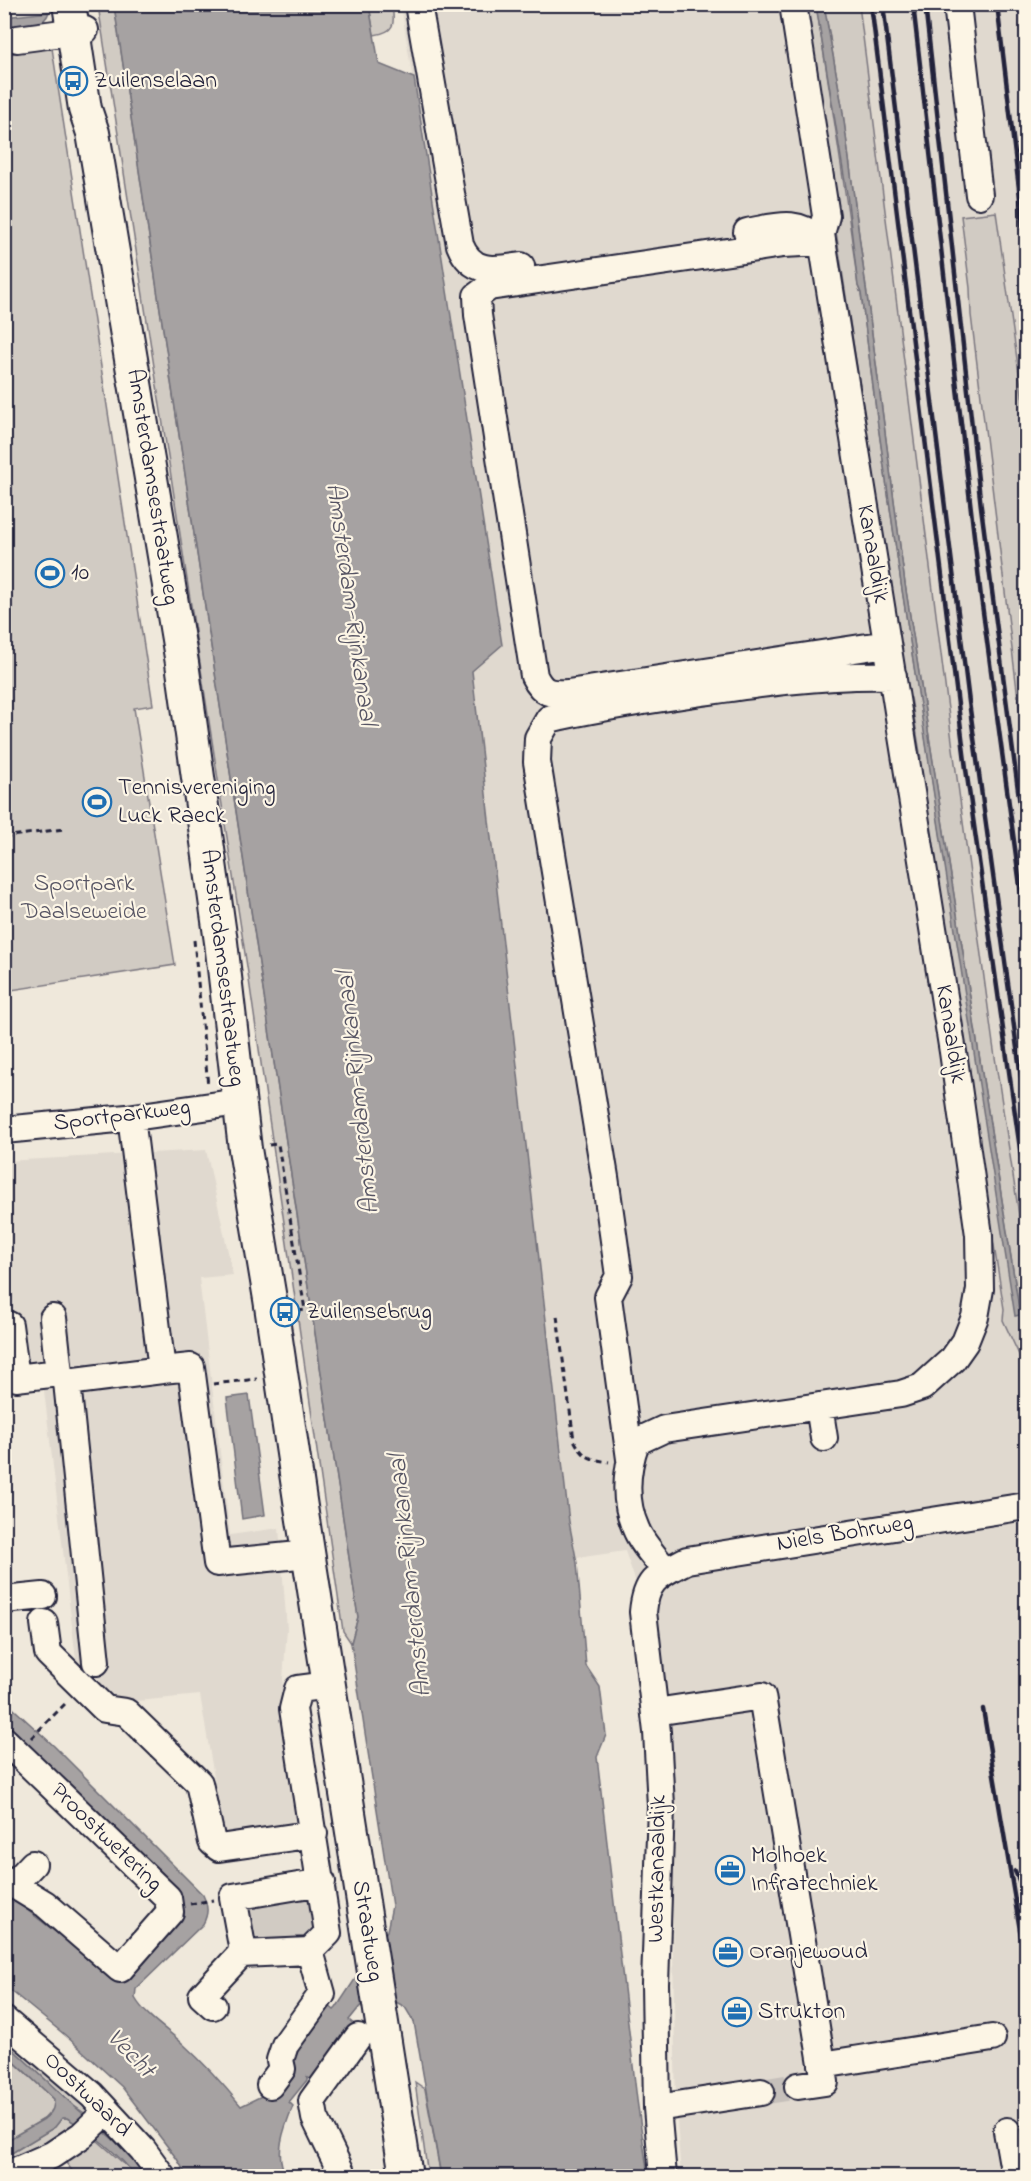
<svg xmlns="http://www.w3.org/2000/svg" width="1031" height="2181" font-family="'Indie Flower',sans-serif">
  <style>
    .built { fill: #e0d9cf }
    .green { fill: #d1cbc3; stroke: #7a767f; stroke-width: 1.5 }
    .water { fill: #a6a2a2; stroke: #716f79; stroke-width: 1.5 }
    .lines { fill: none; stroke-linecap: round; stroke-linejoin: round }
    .minor-tunnel { stroke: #c6c0bb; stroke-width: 26; stroke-dasharray: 26 13; stroke-linecap: butt }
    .minor-casing { stroke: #22223b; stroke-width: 30 }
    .major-casing { stroke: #22223b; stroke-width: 36 }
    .path { stroke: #22223b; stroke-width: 3; stroke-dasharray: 6 4.5; stroke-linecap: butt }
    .minor { stroke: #fcf5e5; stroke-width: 26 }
    .major { stroke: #fcf5e5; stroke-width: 32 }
    .rail { stroke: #22223b; stroke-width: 4.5 }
    .labels { text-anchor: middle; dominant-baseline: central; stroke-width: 4.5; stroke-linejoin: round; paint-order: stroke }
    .poi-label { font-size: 24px; fill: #22223b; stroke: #fcf5e5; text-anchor: start }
    .street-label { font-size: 24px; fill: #22223b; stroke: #fcf5e5 }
    .park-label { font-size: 24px; fill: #575564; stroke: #fcf5e5 }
    .water-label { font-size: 26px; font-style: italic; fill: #575564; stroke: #fcf5e5 }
  </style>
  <rect width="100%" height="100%" fill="#efe8db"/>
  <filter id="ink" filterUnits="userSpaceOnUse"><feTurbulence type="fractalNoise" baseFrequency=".0167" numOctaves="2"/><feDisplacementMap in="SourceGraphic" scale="12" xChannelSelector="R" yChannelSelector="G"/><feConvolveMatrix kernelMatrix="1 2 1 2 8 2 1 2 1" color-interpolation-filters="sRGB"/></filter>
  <g filter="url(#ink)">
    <path class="built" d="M401,5H1026V2176H681L676,2107L669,1745L641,1597L625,1551L576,1558L569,1522L472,670L502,645Z
      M206,1150L233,1275L199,1278L230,1535L279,1528L287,1629L282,1691L306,1829L225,1841L200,1695L116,1703L77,1668L43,1382L5,1387V1161Z"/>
    <path class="green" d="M98,5H114L358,1617L351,1643L343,1631L248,973Z
      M369,5H392C395,24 395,32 374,35Z
      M801,5H816C831,98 846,192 858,286L861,293L878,425L901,583L1016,1315L1020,1314L905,584L842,106L824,5H859L952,741L993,1044L1026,1261V1370L1003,1320L1004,1309L919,768L918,761L921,759L911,698H908Z
      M52,48L153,705L134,708L175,965L5,991V64H8L10,58L7,54Z
      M996,212L1026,422V763L971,315L970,288L961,216Z
      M308,1888L318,1902L310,1903L311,1911L320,1910L314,1938L252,1947L237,1900Z
      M4,2030L89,2109L86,2114L74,2106L5,2042Z
      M4,2053L54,2099V2108L44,2119L5,2142Z
      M415,2082L425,2089L441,2176H428Z
      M62,2118H67L76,2123L74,2129L5,2171V2157L55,2127Z
      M88,2140L98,2141L130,2169L135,2176H76L64,2160Z"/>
    <path class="water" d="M114,5H369L379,64L414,78L502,645L472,671L569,1522L577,1563L586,1666L600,1687L606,1735L597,1757L637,2100L648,2176H441L414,2022L405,2007L384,1995L366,1999L349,2020L355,2025L313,2081L307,2077V2080L289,2102L293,2106C284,2128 273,2156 287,2176H187L177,2159L122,2087L65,2035L5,1986V1893L100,1966L176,1914L42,1765L5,1727L4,1700L54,1746L203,1895C208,1906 209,1913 203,1924L139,1986L136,1989L135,1998C145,2016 168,2030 183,2044C204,2063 223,2084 241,2106L272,2091L286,2062L328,2005L334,2010L336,2008L387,1931L392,1906L351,1643L358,1617Z
      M816,5H824L842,106L905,584L1020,1315L1015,1316L901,583L878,425L861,293L858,286L847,194Z
      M49,12C44,29 20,27 5,28L4,17Z
      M249,1395L265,1515L242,1519L227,1398Z
      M5,2042L74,2106L137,2160L149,2176H135C121,2155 89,2131 67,2118H62L55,2127L5,2157L4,2142L44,2119C52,2113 54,2109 54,2099L5,2053Z"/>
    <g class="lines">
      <path class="minor-tunnel" d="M761,2092L798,2086"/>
      <g class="minor-casing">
        <path id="minor" d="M418,4L460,245C472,275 495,270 521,266
          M957,4L979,195
          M17,39L85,30
          M747,232C777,227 795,218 820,240
          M822,242L783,244L489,287L477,296L478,315L534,676C543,694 550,694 568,693L887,644
          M4,1130L127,1118L239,1102
          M53,1318L59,1373L67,1382
          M9,1325L16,1378L59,1373
          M162,1370L191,1367L217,1563L309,1554
          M819,1406L824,1438
          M630,1459L608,1297L619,1276L605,1177L537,762L538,738L549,719C595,708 642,701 689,694C756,684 824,674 893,676
          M666,1571C656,1558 642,1544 636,1529C623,1500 626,1470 636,1442L664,1429L901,1394L922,1387L953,1359L965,1342L975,1317L980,1289L979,1235L953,1052L821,234L826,216L793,4
          M4,1600L43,1596
          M44,1623L48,1653L105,1709L126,1712L199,1783L212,1842L219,1848L314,1834
          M96,1662L67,1382L162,1370L133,1133
          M655,1712L762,1696L825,2082L798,2086
          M4,1740L168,1898L170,1912L120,1969L45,1904L4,1879
          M14,1884L33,1864
          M241,1954L310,1951L328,1933L293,1709L298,1689L329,1685
          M213,2006L202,1996L241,1954L242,1946L233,1897L322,1882
          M4,2020L92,2095L143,2150L162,2176
          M822,2065L992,2038
          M270,2085L282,2069L280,2060L285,2045L322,1994L310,1951
          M657,2108L761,2092
          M1007,2131L1015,2176
          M4,2176L52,2155L82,2135L106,2112
          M343,2176L315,2118L312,2101L358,2037
          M663,2176L657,2108L655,1984L661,1806L657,1732L643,1612C646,1578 659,1575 687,1560L1026,1506"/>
      </g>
      <g class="major-casing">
        <path id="major" d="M69,4L85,109L93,133L182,663L221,942L245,1149L270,1299L301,1507L406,2176"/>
      </g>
      <path class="path" d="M4,837L63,829
        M194,940L208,1086
        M269,1145L278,1144L305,1310L297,1311
        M557,1316L574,1440C584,1458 589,1459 609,1462
        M213,1384L257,1379
        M31,1738L67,1702
        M190,1904L213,1900
        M4,2094V2101"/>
      <use href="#minor" class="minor"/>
      <use href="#major" class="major"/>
      <path class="rail" d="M871,4L966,769L1026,1191
        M883,4L969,702L1026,1113
        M913,4L981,597L1026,930
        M925,4L981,507L1026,851
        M997,4L1020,197L1026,282
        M1026,1382V1384
        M983,1709L1026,1966
        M1015,1871L1026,1896"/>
    </g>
  </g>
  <defs>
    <g id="bus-ring" transform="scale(1.5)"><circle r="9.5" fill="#fcf5e5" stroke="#1f6fb2" stroke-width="1.5"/><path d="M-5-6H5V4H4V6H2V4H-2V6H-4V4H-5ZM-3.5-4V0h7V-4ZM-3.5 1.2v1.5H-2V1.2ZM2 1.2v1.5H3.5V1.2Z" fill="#1f6fb2"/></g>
    <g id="stadium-ring" transform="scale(1.5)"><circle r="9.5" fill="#fcf5e5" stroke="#1f6fb2" stroke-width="1.5"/><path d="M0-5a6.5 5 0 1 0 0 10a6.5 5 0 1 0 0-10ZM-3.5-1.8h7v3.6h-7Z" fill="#1f6fb2"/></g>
    <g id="office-ring" transform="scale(1.5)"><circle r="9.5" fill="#fcf5e5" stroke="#1f6fb2" stroke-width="1.5"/><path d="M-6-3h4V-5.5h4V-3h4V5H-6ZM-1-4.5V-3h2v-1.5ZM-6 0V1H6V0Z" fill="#1f6fb2"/></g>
  </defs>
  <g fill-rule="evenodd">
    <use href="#bus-ring" x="73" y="81"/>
    <use href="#stadium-ring" x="50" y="573"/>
    <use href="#stadium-ring" x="97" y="802"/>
    <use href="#bus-ring" x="285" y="1312"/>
    <use href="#office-ring" x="730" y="1870"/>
    <use href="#office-ring" x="728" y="1952"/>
    <use href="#office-ring" x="737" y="2012"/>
  </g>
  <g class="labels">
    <g class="poi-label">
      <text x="94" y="81">Zuilenselaan</text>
      <text x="71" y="573">10</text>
      <text x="118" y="788">Tennisvereniging<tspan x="118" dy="28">Luck Raeck</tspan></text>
      <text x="306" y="1312">Zuilensebrug</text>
      <text x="751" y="1856">Molhoek<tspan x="751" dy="28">Infratechniek</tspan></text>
      <text x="749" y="1952">Oranjewoud</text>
      <text x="758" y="2012">Strukton</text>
    </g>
    <g class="street-label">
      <text transform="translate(152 487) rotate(81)">Amsterdamsestraatweg</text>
      <text transform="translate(872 554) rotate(80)">Kanaaldijk</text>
      <text transform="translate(222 968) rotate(83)">Amsterdamsestraatweg</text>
      <text transform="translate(950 1034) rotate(81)">Kanaaldijk</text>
      <text transform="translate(122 1116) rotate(-7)">Sportparkweg</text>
      <text transform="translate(845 1534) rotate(-9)">Niels Bohrweg</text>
      <text transform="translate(106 1838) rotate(44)">Proostwetering</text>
      <text transform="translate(658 1869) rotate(-89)">Westkanaaldijk</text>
      <text transform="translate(367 1931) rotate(81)">Straatweg</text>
      <text transform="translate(87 2095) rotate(44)">Oostwaard</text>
    </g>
    <g class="park-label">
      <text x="84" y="884">Sportpark<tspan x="84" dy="28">Daalseweide</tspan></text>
    </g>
    <g class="water-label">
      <text transform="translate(350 604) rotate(82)">Amsterdam-Rijnkanaal</text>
      <text transform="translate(359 1093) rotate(-96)">Amsterdam-Rijnkanaal</text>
      <text transform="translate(411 1576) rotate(-96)">Amsterdam-Rijnkanaal</text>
      <text transform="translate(130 2054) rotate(46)">Vecht</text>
    </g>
  </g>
  <rect width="1031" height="2181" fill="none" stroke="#fcf5e5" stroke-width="24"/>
  <rect x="12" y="12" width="1007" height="2157" fill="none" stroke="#22223b" stroke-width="2" filter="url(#ink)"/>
</svg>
